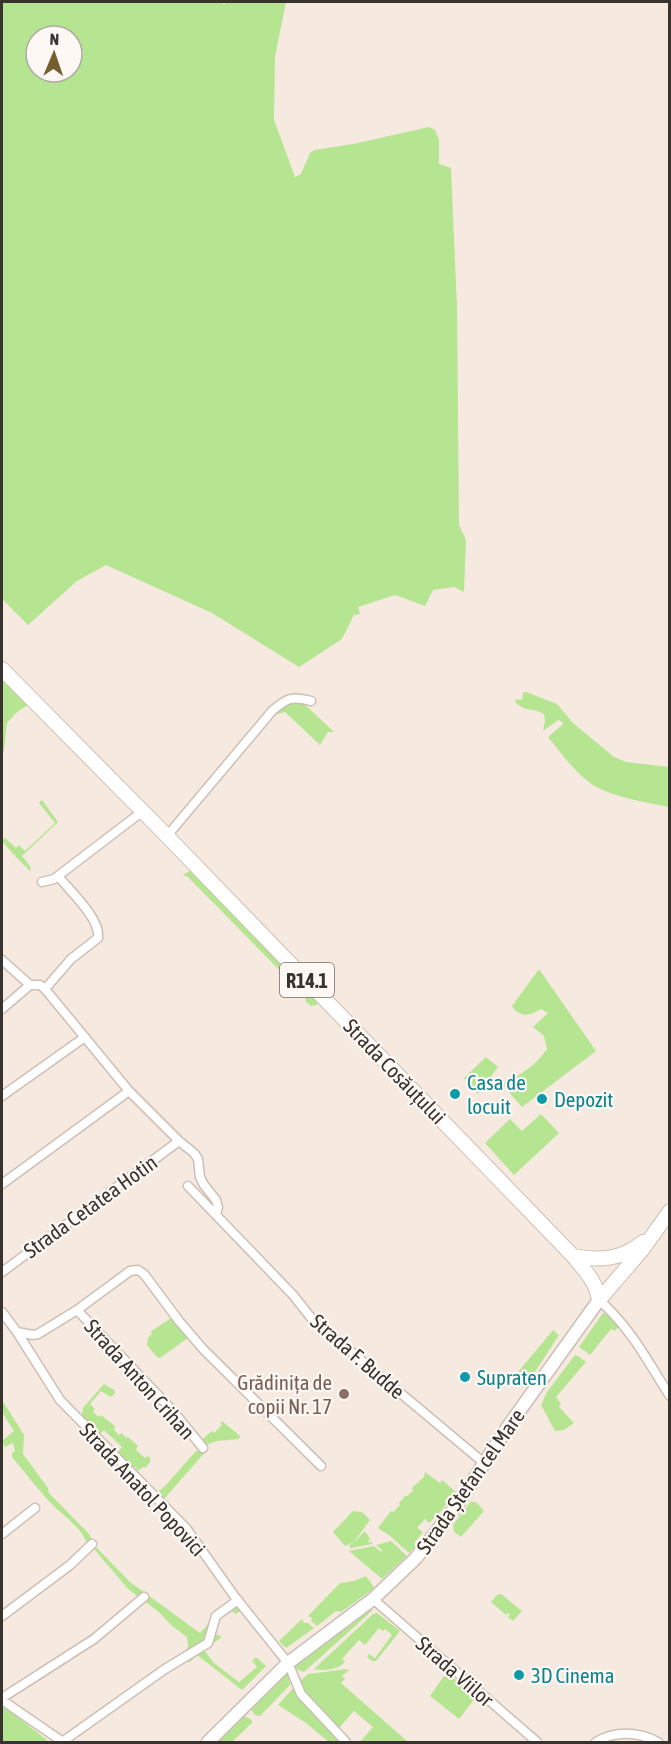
<svg xmlns="http://www.w3.org/2000/svg" width="671" height="1744" font-family="'Asap Condensed',sans-serif">
  <style>
    .green { fill: #b6e592; fill-rule: evenodd }
    .lines { fill: none; stroke-linecap: round; stroke-linejoin: round }
    .street-casing { stroke: #ccbfb5; stroke-width: 11 }
    .secondary-casing { stroke: #ccbfb5; stroke-width: 15 }
    .primary-casing { stroke: #ccbfb5; stroke-width: 16 }
    .street { stroke: #fff; stroke-width: 8 }
    .secondary { stroke: #fff; stroke-width: 12 }
    .primary { stroke: #fff; stroke-width: 14 }
    .culture-dot { fill: #0f9aa8; stroke: #fdf8f4; stroke-width: 2 }
    .education-dot { fill: #8d6e63; stroke: #fdf8f4; stroke-width: 2 }
    .labels { text-anchor: middle; dominant-baseline: central; stroke-width: 4.5; stroke-linejoin: round; paint-order: stroke }
    .shield { fill: #fdf8f4; stroke: #736e6a; stroke-width: 1.5 }
    .shield-label { font-size: 20px; font-weight: bold; fill: #38332f }
    .street-label { font-size: 21px; fill: #38332f; stroke: #fdf8f4 }
    .culture-label { font-size: 21px; fill: #0d838f; stroke: #fdf8f4; text-anchor: start }
    .education-label { font-size: 21px; fill: #785e54; stroke: #fdf8f4; text-anchor: end }
  </style>
  <rect width="100%" height="100%" fill="#f6e9df"/>
  <path class="green" d="M2,2H222L224,5L226,2H286L275,57L274,120L295,177L301,174L310,153L314,150L353,144L429,127L435,130L439,140V164L451,168L457,307L459,525L466,540L464,592L454,587L433,590L425,606L395,595L358,607L360,614L354,615L342,639L299,667L212,613L106,565L77,581L28,625L2,599ZM36,36H72V72H36Z
    M2,679L28,705L17,712L7,723L4,751L2,753Z
    M526,692L557,704L573,723L614,757L626,762L669,767V807C645,802 615,798 593,785C576,774 561,753 548,737L563,724L561,721L558,720L543,731L545,721L544,714C531,707 527,713 515,702L516,699L522,700L523,693Z
    M300,700L334,732H328L320,745L285,712L274,715L285,703Z
    M42,800L58,822L22,856L30,866L31,872L15,856L16,854L14,855L2,841L5,838L16,848L19,845L25,851L55,823L39,803Z
    M191,870L318,1001L317,1005L311,1006L306,1002L305,996L188,877L183,875Z
    M539,969L596,1051L522,1107L502,1084C508,1078 513,1079 519,1075C533,1066 537,1062 547,1049L544,1036L533,1027L548,1013L541,1009C530,1016 520,1018 512,1006Z
    M486,1057L498,1067L478,1094L464,1078Z
    M541,1114L559,1133L514,1175L485,1143L510,1119L522,1131Z
    M603,1313L608,1315L619,1326L615,1331L611,1329L590,1355L579,1347Z
    M171,1318L188,1338L160,1358L157,1357L147,1345L148,1338L152,1334L150,1332Z
    M553,1330L559,1335L533,1375L518,1372Z
    M575,1355L578,1356L586,1362L556,1397L561,1404L559,1407L574,1423L564,1430L555,1431L541,1405L547,1392Z
    M104,1384L114,1390L115,1393L111,1397L101,1391L90,1404L95,1409L93,1412L99,1417L101,1415L115,1426L114,1430L119,1435L122,1433L126,1438L128,1437L138,1446L136,1450L145,1458L148,1456L150,1458V1462L145,1468L143,1467L138,1471L135,1467H131L116,1454L122,1447L104,1430L99,1435L82,1416L83,1408Z
    M2,1400L24,1435L23,1454L48,1488L49,1493L89,1534L96,1547L130,1582L200,1633L231,1598L241,1611L235,1614L232,1611L218,1619L214,1633L222,1637L204,1650L214,1663L239,1682L257,1667L252,1661L256,1657L266,1666L242,1690L197,1655L190,1662L183,1661L188,1646L187,1637L172,1626L159,1612L128,1589L94,1549L89,1550C84,1527 63,1517 48,1500C36,1487 24,1471 12,1457V1453L15,1451L13,1443L5,1447L2,1441L14,1431L2,1412Z
    M222,1421L240,1436L239,1439L217,1441L202,1446L199,1442L212,1431L214,1433L222,1425L220,1423Z
    M207,1448L208,1449L164,1499L159,1491L165,1486L196,1451H202Z
    M425,1472L440,1483L442,1480L456,1492L442,1510L429,1523L425,1519L417,1528L423,1532L415,1542V1547L409,1553L389,1535L378,1528L391,1511L393,1512L400,1505L399,1503L405,1496H407L413,1491L412,1488L424,1477Z
    M471,1501L477,1503L484,1511L461,1537L454,1532L453,1525Z
    M353,1511L362,1512L370,1520L353,1543L365,1531L370,1539L368,1542L370,1543L372,1541V1544L351,1548L349,1546L352,1543L345,1546L333,1532Z
    M391,1541L407,1556L382,1579L349,1551L374,1546L381,1552L382,1550L376,1545Z
    M366,1576L374,1587L373,1589L341,1612L336,1611L317,1626L311,1621L312,1618L308,1616L340,1583L354,1581Z
    M501,1594L522,1611L513,1621L508,1617L510,1614L508,1613L506,1615L491,1602L497,1595Z
    M370,1609L373,1610L304,1672L296,1669L295,1665Z
    M377,1613L400,1631L376,1661H372L367,1657L369,1654L375,1658L392,1635L385,1629L383,1631L379,1628L365,1645L359,1640L342,1659L345,1662C337,1670 325,1671 314,1669L373,1614Z
    M302,1619L304,1623H308L314,1628L286,1648L279,1641Z
    M347,1669L349,1670L342,1676L345,1679L341,1683L408,1742H360L373,1727L354,1711L338,1729L302,1693L300,1681L308,1674Z
    M288,1671L290,1685L260,1716L255,1715L250,1708Z
    M444,1676L458,1680L476,1697L459,1719L430,1696Z
    M294,1687L340,1742H329L306,1723L278,1705Z
    M2,1705L47,1740L45,1742H2Z
    M243,1715L252,1720V1723L232,1742H215Z"/>
  <g class="lines">
    <g class="street-casing">
      <path id="street" d="M167,836L272,711C287,698 291,696 311,701
        M42,882L54,879L143,811
        M2,960L30,985
        M45,989L129,1091L179,1141L194,1153L198,1159L200,1177L204,1185L216,1200L218,1207L216,1214
        M2,1009L30,985H40L45,989L71,959L98,938C101,919 70,891 58,876
        M2,1096L85,1037
        M2,1184L129,1091
        M188,1186L293,1295L312,1319L484,1463
        M2,1272L179,1141
        M599,1300C631,1328 648,1362 670,1396
        M77,1310L173,1411L203,1448
        M2,1312L17,1332L60,1400L186,1528L235,1597L288,1663L301,1694L346,1742
        M17,1332L33,1335L38,1334L77,1310L130,1271L138,1270L144,1274L179,1321L203,1349L321,1466
        M2,1534L35,1508
        M373,1599L537,1742
        M2,1616L70,1565L92,1544
        M2,1698L94,1639L144,1597
        M2,1700L63,1742
        M62,1742L165,1669L208,1643L216,1616L238,1600
        M596,1742C616,1730 639,1732 658,1742"/>
    </g>
    <g class="secondary-casing">
      <path id="secondary" d="M208,1742L288,1663L373,1599L416,1558L457,1505L507,1428L599,1300"/>
    </g>
    <g class="primary-casing">
      <path id="primary" d="M2,669L167,836L573,1256C585,1271 596,1281 599,1300
        M573,1256C600,1261 621,1260 643,1242
        M599,1300L642,1250L670,1211"/>
    </g>
    <use href="#street" class="street"/>
    <use href="#secondary" class="secondary"/>
    <use href="#primary" class="primary"/>
  </g>
  <g class="culture-dot">
    <circle cx="455" cy="1094" r="6"/>
    <circle cx="542" cy="1099" r="6"/>
    <circle cx="465" cy="1377" r="6"/>
    <circle cx="519" cy="1675" r="6"/>
  </g>
  <circle class="education-dot" cx="344" cy="1394" r="6"/>
  <g class="labels">
    <rect class="shield" x="280" y="963" width="54" height="34" rx="4.5"/>
    <g class="shield-label">
      <text x="307" y="980">R14.1</text>
    </g>
    <g class="street-label">
      <text transform="translate(395 1071) rotate(46)">Strada Cosăuțului</text>
      <text transform="translate(90 1206) rotate(-36)">Strada Cetatea Hotin</text>
      <text transform="translate(358 1356) rotate(41)">Strada F. Budde</text>
      <text transform="translate(140 1379) rotate(48)">Strada Anton Crihan</text>
      <text transform="translate(470 1481) rotate(-55)">Strada Ștefan cel Mare</text>
      <text transform="translate(143 1489) rotate(47)">Strada Anatol Popovici</text>
      <text transform="translate(455 1671) rotate(41)">Strada Viilor</text>
    </g>
    <g class="culture-label">
      <text x="467" y="1082">Casa de<tspan x="467" dy="24">locuit</tspan></text>
      <text x="554" y="1099">Depozit</text>
      <text x="477" y="1377">Supraten</text>
      <text x="531" y="1675">3D Cinema</text>
    </g>
    <g class="education-label">
      <text x="332" y="1382">Grădinița de<tspan x="332" dy="24">copii Nr. 17</tspan></text>
    </g>
  </g>
  <rect width="671" height="1744" fill="none" stroke="#38332f" stroke-width="6"/>
  <g transform="translate(54 54) rotate(2)"><circle r="28" fill="#fdf8f4" stroke="#aea9a5" stroke-width="1.5"/>
  <path d="M0-4.5L10 22L0 15L-10 22Z" fill="#745e2e"/>
  <text y="-9" font-size="16" font-weight="bold" text-anchor="middle" fill="#38332f">N</text>
  </g>
</svg>
